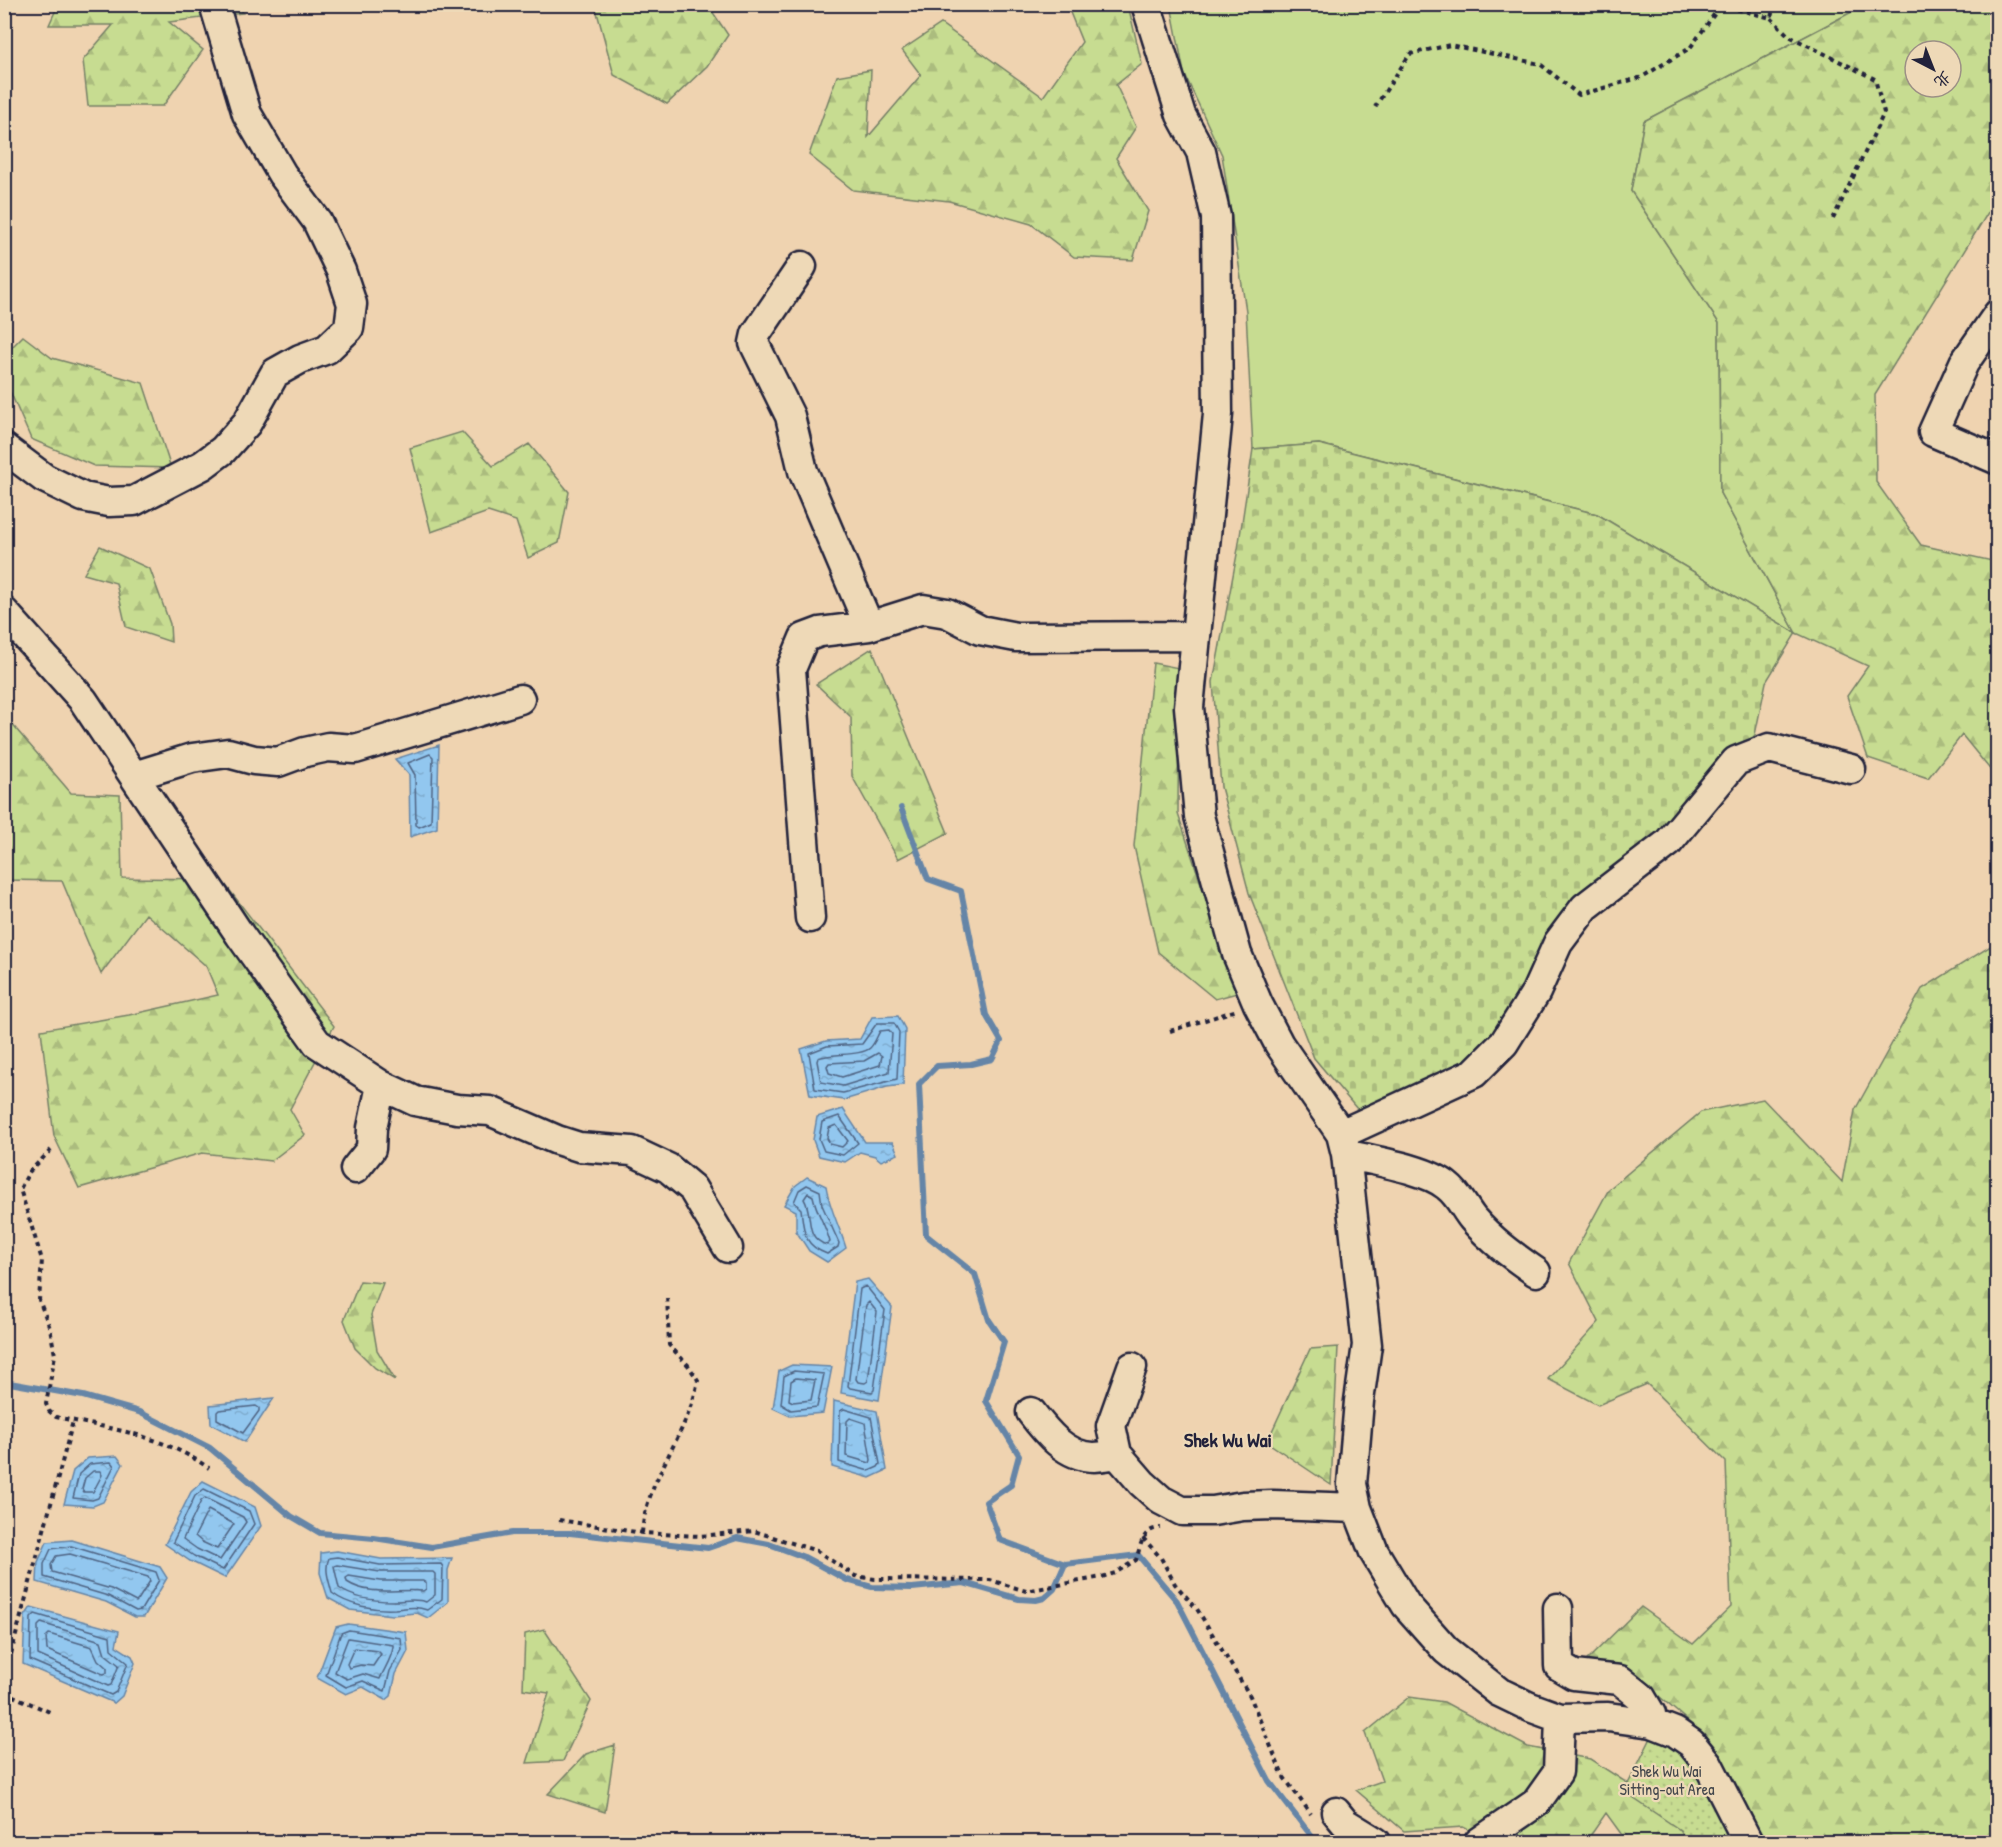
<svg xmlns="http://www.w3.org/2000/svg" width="2002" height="1847" font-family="'Patrick Hand','LXGW WenKai TC',sans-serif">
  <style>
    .grass { fill: #c7dc91; stroke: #747f66; stroke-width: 1.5 }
    .forest { fill: url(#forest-firs); stroke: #747f66; stroke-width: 1.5; fill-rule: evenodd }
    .cemetery { fill: url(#cemetery-stones); stroke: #747f66; stroke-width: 1.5 }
    .garden { fill: url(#garden-dots); stroke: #747f66; stroke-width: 1.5 }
    .water { fill: url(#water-ripples); stroke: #6585a7; stroke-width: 1.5 }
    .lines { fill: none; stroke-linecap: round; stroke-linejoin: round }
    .shore { stroke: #4f6483; stroke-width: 1.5 }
    .stream { stroke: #6585a7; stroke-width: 6 }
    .minor-casing { stroke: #22223b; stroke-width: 33 }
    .path { stroke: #22223b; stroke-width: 4; stroke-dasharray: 4.5 4.5; stroke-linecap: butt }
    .minor { stroke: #eed9b7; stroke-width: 28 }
    .labels { text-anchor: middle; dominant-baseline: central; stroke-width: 4.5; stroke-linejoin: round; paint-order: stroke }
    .park-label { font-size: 16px; fill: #43474c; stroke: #eed9b7 }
    .quarter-label { font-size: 20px; font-weight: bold; fill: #22223b; stroke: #eed9b7 }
  </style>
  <defs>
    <pattern id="forest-firs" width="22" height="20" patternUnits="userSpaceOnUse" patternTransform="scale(1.5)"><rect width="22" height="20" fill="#c7dc91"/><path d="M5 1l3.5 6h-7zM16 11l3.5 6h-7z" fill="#abbc7e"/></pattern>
    <pattern id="cemetery-stones" width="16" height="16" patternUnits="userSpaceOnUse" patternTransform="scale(1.5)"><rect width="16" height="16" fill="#c7dc91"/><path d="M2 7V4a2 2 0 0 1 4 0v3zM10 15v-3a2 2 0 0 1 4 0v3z" fill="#abbc7e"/></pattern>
    <pattern id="garden-dots" width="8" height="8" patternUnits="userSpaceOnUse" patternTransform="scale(1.5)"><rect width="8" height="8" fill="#c7dc91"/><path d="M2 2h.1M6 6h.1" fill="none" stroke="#abbc7e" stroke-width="1.8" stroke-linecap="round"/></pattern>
    <pattern id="water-ripples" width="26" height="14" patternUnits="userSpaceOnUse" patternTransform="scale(1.5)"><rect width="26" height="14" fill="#92c7ef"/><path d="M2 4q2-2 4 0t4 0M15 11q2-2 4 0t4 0" fill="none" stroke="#7eabce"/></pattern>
  </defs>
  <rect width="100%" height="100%" fill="#efd3b0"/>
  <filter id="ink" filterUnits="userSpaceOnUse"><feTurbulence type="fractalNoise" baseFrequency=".0167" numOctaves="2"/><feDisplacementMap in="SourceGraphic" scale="12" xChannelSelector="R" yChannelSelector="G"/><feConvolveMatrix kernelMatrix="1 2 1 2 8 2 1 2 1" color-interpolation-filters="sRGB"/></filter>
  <g filter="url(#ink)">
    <path class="grass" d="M1171,5H1865L1644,121L1631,191L1719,323L1720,493L1796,633L1597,514L1319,444L1253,449L1246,311L1222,155L1184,73Z"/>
    <path class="forest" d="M238,4L243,13L169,22L203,50L163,106H88L83,60L113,25H49L58,5Z
      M595,5H708L728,35L707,66L667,104L614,75Z
      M1067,5H1128L1142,64L1116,85L1136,127L1116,158L1148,211L1133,260L1074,257L1031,224L949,201L853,190L809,155L837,76L871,70L868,137L921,75L902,50L941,24L1043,97L1082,42Z
      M1865,5H1997V198L1875,395L1876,482L1921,545L1997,562V778L1962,735L1928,778L1868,758L1847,696L1868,666L1796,633L1720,493L1719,323L1631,191L1644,121ZM1915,51H1951V87H1915Z
      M23,336L52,358L143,383L171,468L94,466L31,439L5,380L4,355Z
      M462,432L493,466L529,444L569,492L559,543L528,558L516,521L488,512L431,532L410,448Z
      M100,546L150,569L170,624L171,642L126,627L116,583L84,574Z
      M872,648L948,833L898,859L852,776L851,717L816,684Z
      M1153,663L1179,668L1178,814L1237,993L1215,999L1158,952L1134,846Z
      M4,715L71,793L120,795L122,878L221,879L334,1026L290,1109L305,1135L271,1161L202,1153L79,1188L54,1136L41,1030L129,1015L218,995L206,966L146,914L101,974L62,881L5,880Z
      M1997,942V1842H1765L1690,1723L1631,1672L1583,1664L1641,1607L1693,1644L1731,1607L1726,1462L1647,1384L1598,1405L1548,1379L1599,1322L1569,1263L1609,1189L1701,1112L1763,1099L1842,1182L1855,1110L1922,989Z
      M360,1281L383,1283L371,1315L377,1350L395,1380L375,1368L355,1348L344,1320Z
      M1338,1347L1331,1485L1267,1442L1310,1349Z
      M544,1629L591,1701L563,1761L527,1763L549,1693L523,1689L525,1634Z
      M1409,1697L1444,1702L1528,1747L1590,1759L1632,1786L1695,1842H1627L1606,1813L1586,1842H1493L1463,1827L1404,1831L1356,1790L1382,1781L1365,1733Z
      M615,1745L605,1812L548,1794L586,1754Z"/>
    <path class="cemetery" d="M1319,444L1597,514L1796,633L1766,682L1755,735L1718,776L1678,829L1563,922L1497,1043L1410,1097L1363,1116L1314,1058L1249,893L1221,787L1213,682L1238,549L1253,449Z"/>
    <path class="garden" d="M1653,1734L1690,1756L1736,1842H1687L1680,1830L1624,1792Z"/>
    <path class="water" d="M439,745L437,828L410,837L409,775L395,759Z
      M898,1016L905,1029L903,1085L887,1087L844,1100L810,1095L801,1049L826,1041L860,1039L872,1017Z
      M843,1109L865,1142H893L898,1154L881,1161L875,1156L860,1152L845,1162L819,1156L813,1140L817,1117Z
      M807,1177L826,1186C829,1208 840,1227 846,1248L827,1262L809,1251L796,1231V1211L784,1205L795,1186Z
      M868,1279L892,1307L879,1400L841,1393L855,1282Z
      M792,1365L832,1367L823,1413L790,1416L773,1408L779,1371Z
      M274,1398L245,1442L211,1424L210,1405Z
      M834,1401L877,1411L887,1470L870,1478L832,1467Z
      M117,1456L123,1464L103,1502L93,1506L64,1504L73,1471L88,1458Z
      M203,1481L255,1507L261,1526L225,1578L190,1561L165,1544L191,1492Z
      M72,1540L160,1567L167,1578L144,1617H135L106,1602L37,1582L38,1562L47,1542Z
      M337,1551L381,1559L452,1558L448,1570V1602L428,1618L417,1613L392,1615L350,1610L328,1598L320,1573L321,1553Z
      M31,1607L119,1631L116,1646L132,1656L135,1663L122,1696L114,1703L23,1664L25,1616Z
      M348,1624L406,1632L408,1651L396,1674L391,1696L386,1700L363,1687L346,1694L317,1678L336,1627Z"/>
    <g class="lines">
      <path class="shore" d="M430,754L433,757L431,822L419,827L416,825L415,775L408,763Z
        M877,1023H894L899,1032L897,1079L843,1093L815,1089L809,1053L827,1046L862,1044Z
        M889,1030L892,1034L889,1072L843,1086L821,1082L817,1061L818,1058C831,1053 862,1056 870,1048C875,1043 877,1036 880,1031Z
        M878,1053L882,1056L880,1065L842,1077L829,1073L827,1066L829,1063L864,1061Z
        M839,1116L858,1143L843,1155L824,1151L819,1139L822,1122Z
        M836,1125L848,1141L842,1147L830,1144L827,1138L829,1128Z
        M807,1185L820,1191L822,1205L839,1243L838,1247L827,1254C803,1245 804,1232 801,1209L794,1202L799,1190Z
        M808,1193L813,1196C816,1212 826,1226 830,1242L827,1245C803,1238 814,1215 804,1199Z
        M866,1286L885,1310L874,1390L872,1392L850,1388L848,1386L860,1289Z
        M869,1302L877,1312L868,1381L865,1383L858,1382L856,1379L866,1305Z
        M794,1371L824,1374L817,1407L791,1410L781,1404L784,1376Z
        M796,1378L815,1380L811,1400L793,1402L789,1400L791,1381Z
        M256,1406L259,1408V1411L243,1433L217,1419V1412L219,1410Z
        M844,1409L871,1417L880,1464L878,1467L869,1471L839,1462L840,1411Z
        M850,1418L865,1423L871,1460L870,1463L846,1456L847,1421Z
        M111,1462L114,1466L98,1498L92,1500L73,1498L79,1474L90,1464Z
        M93,1471H100L102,1475L93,1492H84L82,1489L85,1478Z
        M204,1489L249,1511L254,1524L223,1570L194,1556L173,1542L195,1496Z
        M205,1498L243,1517L246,1522L220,1560L197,1549L183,1539L201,1501Z
        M208,1510L234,1524L217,1549L202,1542L195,1536Z
        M71,1546L156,1572L159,1580L141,1610L136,1611L108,1596L44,1577V1564L51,1549Z
        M70,1554L148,1577L150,1581L138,1600L136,1602L111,1589L52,1572L51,1565L56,1556Z
        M337,1557L380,1565L441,1564L443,1567L442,1599L427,1610C416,1606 407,1608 395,1609C374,1610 349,1606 332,1593C329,1581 324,1569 329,1558Z
        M337,1565L380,1572H433L435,1574V1595L426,1602C415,1598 405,1601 393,1601C374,1601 354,1599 339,1588L334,1566Z
        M349,1576L380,1581H423L426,1583V1589L423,1591C398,1588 370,1597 347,1582L346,1578Z
        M35,1614L110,1636L111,1649L128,1663L116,1692L111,1695L30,1660L31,1618Z
        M41,1623L101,1641L105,1654L119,1665L111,1685L108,1686L38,1655V1626Z
        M349,1630L401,1638L402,1650L390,1671L385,1691L363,1681L346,1687L326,1675L341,1633Z
        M49,1634L92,1647L98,1660L107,1668V1673L103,1674L47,1650L46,1637Z
        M348,1638L393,1645C394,1655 384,1669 380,1679L363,1674L347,1679L335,1672Z
        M354,1648L378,1651L381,1654L373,1666L361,1665L349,1668L347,1664Z"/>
      <path class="stream" d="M901,808L928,879L961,891L986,1015L1001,1041L992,1059L971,1064L937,1066L919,1084L926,1235L975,1274L989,1320L1004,1342L986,1401L1019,1455L1011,1485L986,1502L1000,1540L1065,1564L1138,1555L1177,1601L1269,1781L1316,1842
        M4,1382L83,1396L139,1412L210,1448L291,1516L320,1533L374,1538L432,1547L512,1533H570L708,1548L737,1538L769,1544L804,1557L847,1580L872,1587L912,1588L964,1583L1019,1599L1036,1600L1044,1598L1054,1589L1065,1564"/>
      <g class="minor-casing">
        <path id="minor" d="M1146,4L1181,115L1201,152L1216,217L1218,414L1189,707L1199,816L1237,954L1258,1004L1279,1044L1341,1134L1346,1154L1367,1345L1359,1401L1352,1484L1357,1508L1374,1552L1406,1605L1446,1650L1499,1692L1530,1707L1560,1718L1608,1717L1652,1723L1675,1732L1691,1743L1708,1764L1748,1842
          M802,266L756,334L754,343L790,416L803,471L869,626
          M1998,314L1964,363L1933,432L1998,460
          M4,448L44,478L83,497L109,502L134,501L203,465L223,450L247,423L275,373L300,359L327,349L349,328L352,304L341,271L317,221L282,174L247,114L214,4
          M4,612L83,700L240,935L317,1043L381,1085L415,1101L457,1109L490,1111L557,1140L579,1147L632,1151L668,1168L692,1188L728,1248
          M134,776L192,758L228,753L254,760L278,762L305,752L328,747L355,749L520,699
          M810,918L791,669L804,638L820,632L869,626L923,609L947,613L980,630L1016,637L1196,636
          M1341,1134L1474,1073L1504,1043L1536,992L1558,943L1585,907L1668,843L1736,761L1769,748L1851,769
          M1346,1154C1374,1161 1427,1169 1447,1186C1459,1195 1464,1208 1473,1219C1491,1240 1513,1256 1536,1272
          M355,1169L371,1149L372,1128L381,1085
          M1132,1367L1111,1426L1117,1454L1142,1483L1161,1500L1182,1511H1213L1243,1506L1273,1505L1357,1508
          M1031,1412C1046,1432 1066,1457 1094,1457C1102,1457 1110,1455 1117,1454
          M1558,1608L1559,1666L1574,1675L1620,1680L1641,1697L1651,1714L1652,1723
          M1336,1812L1345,1823L1376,1842
          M1479,1842L1536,1803L1558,1772L1560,1718"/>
      </g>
      <path class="path" d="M1720,5L1771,18L1774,4
        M1771,18L1789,36L1875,79L1884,113L1833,219
        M1375,107L1410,54L1450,45L1540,64L1579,95L1642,77L1690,48L1721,5
        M1170,1031L1237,1010
        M51,1150L29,1172L20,1189L42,1260L39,1300L50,1328L55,1355L46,1404L49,1411L56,1417C115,1430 157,1433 209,1468
        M559,1520L642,1533L700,1536L754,1531L817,1551L855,1576L875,1579L990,1580L1026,1591L1102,1577L1115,1573L1136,1560C1141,1545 1142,1529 1160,1528
        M642,1533C646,1478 689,1434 698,1380L688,1365L669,1345L667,1295
        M1143,1538L1161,1558L1175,1584L1197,1609L1250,1696L1283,1776L1311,1814
        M4,1680L73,1421
        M4,1692L52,1713"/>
      <use href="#minor" class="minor"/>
    </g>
  </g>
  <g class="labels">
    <g class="park-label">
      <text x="1667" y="1771">Shek Wu Wai<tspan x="1667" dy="18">Sitting-out Area</tspan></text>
    </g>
    <g class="quarter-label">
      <text x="1228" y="1439">Shek Wu Wai</text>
    </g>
  </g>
  <rect width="2002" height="1847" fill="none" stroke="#eed9b7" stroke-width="24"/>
  <rect x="12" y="12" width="1978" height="1823" fill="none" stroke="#22223b" stroke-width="2" filter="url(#ink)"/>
  <g transform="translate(1933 69) rotate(138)"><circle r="28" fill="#eed9b7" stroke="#9c9085" stroke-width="1.5"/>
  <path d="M0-4.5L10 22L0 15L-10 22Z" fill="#22223b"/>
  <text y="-9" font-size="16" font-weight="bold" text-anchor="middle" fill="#22223b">北</text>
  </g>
</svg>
